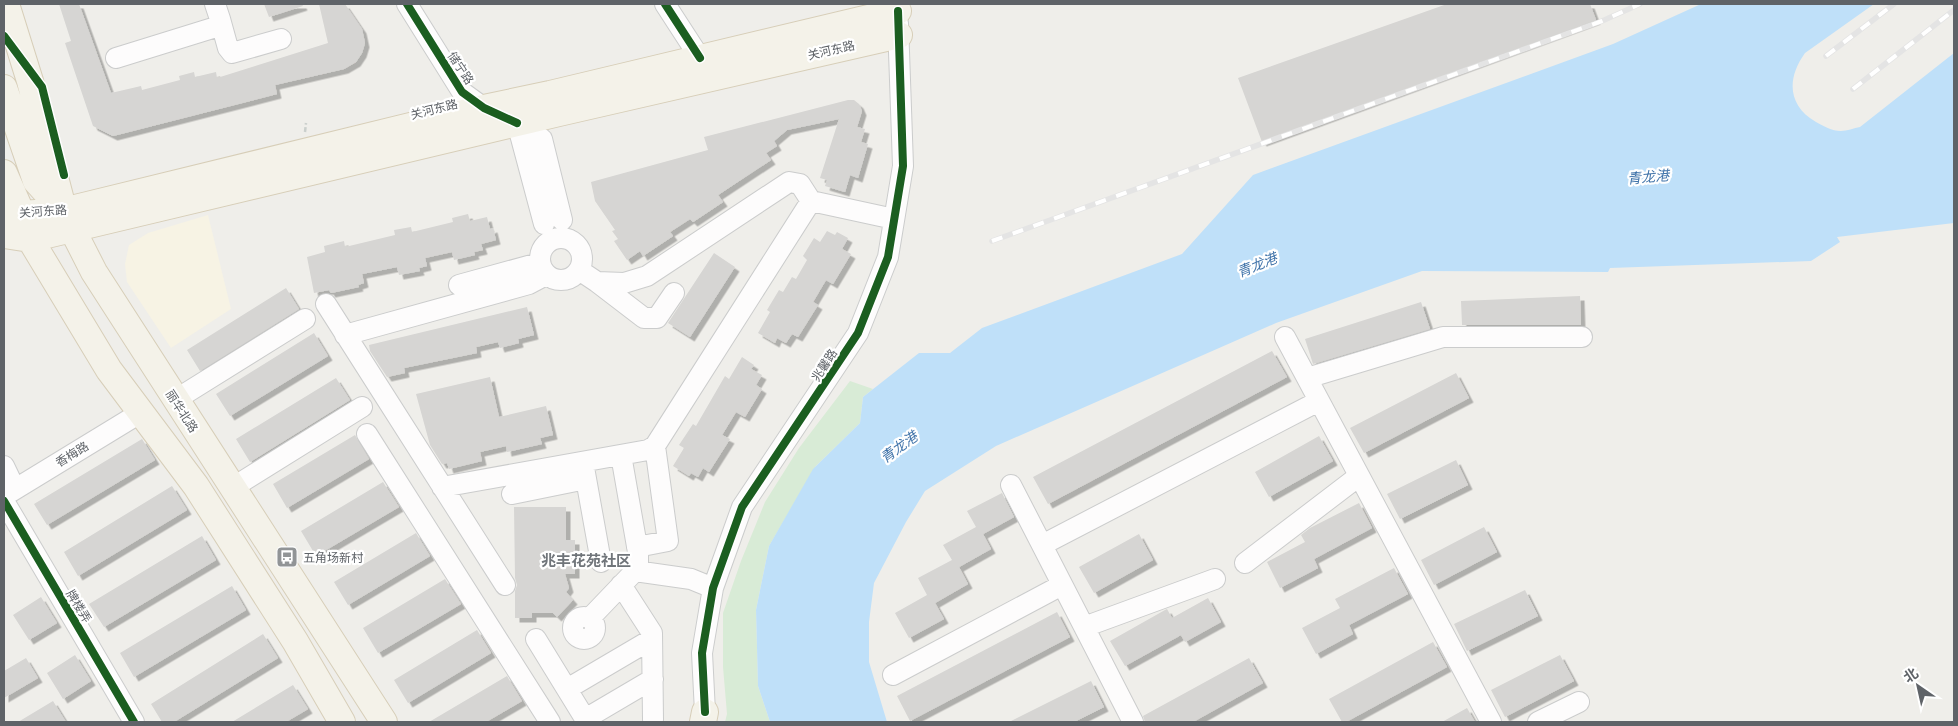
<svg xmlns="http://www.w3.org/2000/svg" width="1958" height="726" font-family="Mulish,'Noto Sans SC',sans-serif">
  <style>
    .commercial { fill: #f7f3e4 }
    .green { fill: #d8ebd6 }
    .water { fill: #bfe0f9 }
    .building { fill: #d6d5d3; filter: url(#shadow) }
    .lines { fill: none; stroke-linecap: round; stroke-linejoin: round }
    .minor-casing { stroke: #cbcccc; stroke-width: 22 }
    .major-casing { stroke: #d7ceb8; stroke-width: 28 }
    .path { stroke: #cacfcc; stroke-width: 2.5; stroke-dasharray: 5 2.5; stroke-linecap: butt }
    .minor { stroke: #fdfcfc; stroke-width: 20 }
    .major { stroke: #f4f2e9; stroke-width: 26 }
    .rail-casing { stroke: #e4e4e4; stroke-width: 5.5 }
    .rail { stroke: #fff; stroke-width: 4; stroke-dasharray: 11; stroke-linecap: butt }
    .cycleway-casing { stroke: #fff; stroke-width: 11 }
    .cycleway { stroke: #1b5e20; stroke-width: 8 }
    .labels { text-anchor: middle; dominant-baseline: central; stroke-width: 4.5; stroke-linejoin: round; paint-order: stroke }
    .street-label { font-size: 12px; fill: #5f6368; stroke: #fff }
    .poi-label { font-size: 12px; fill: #5f6368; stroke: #fff; text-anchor: start }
    .water-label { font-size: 14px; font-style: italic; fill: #4174aa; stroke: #fff }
    .quarter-label { font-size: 15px; font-weight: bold; fill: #70757a; stroke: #fff }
  </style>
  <defs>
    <filter id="shadow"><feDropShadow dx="4.5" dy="4.5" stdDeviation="0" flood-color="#0004"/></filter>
  </defs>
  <rect width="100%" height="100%" fill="#efeeea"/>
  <path class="commercial" d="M208,215L231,309L171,348L127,282L125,264L129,245L148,233Z"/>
  <path class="green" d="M850,381L873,389L863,397L860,423L816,466L769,546L756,610L758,686L770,722H725L727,714L723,667V613L741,561L765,502L799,448Z"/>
  <path class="water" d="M1701,4H1874L1805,53C1787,78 1787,105 1816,122C1823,126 1832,131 1841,131C1847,131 1854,128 1860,127L1954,53V223L1837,237L1840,242L1811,261L1610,268L1608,272L1422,271L1276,323L996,446L925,491L906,522L874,583L869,622V662L887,722H770L758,686L756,610L769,546L813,469L860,423L863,397L919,353H950L982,328L1182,254L1253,175L1613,44Z"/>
  <path class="building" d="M59,4H79L111,93L141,86L142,90L180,80L179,76L194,72L195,77L216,72L217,78L328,43L319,4H345L362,29L365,43L362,53L356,62L344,69L275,85L277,94L113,136L93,126L65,43L71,41Z
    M264,4H302L303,6L269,17Z
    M1447,4H1590L1596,20L1262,142L1238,78Z
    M848,100H854L859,104L862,111L857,127L865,129L861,142L868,144L858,178L850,175L845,192L825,186L827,180L820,178L839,119L787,130L774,141L777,146L766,153L771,160L718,195L723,202L693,222L690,219L670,232L673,236L643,256L640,251L627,260L614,241L618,239L612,231L615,230L595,201L591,182L708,150L704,137Z
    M468,214L470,221L487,217L490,229L493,228L496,240L481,244L483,250L474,252L475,255L454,260L452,252L425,258L427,266L419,268L420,271L399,275L397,267L362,274L364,283L358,285L359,287L331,293L329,290L314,293L307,257L325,252L324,246L344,241L345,247L395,235L394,230L411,227L412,232L453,222L452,218Z
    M827,231L835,235L837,232L848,238L842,249L851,254L833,284L826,280L813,302L818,305L798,337L792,334L786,343L777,338L775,343L758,333L770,312L767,310L779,290L783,292L792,277L796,279L807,260L803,256L814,238L820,242Z
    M714,253L735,267L690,337L668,323Z
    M286,288L299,309L200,371L187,350Z
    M1580,296L1581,325H1462L1461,301Z
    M1421,302L1430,329L1313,364L1305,339Z
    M527,307L534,335L518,339L519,343L500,348L498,342L476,347L477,353L404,368L405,373L387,377L370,351L369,345Z
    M314,333L328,356L230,416L216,394Z
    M1272,351L1287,377L1048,504L1033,477Z
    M742,357L754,365L751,369L762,375L756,385L762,389L745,417L736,412L722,435L730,439L709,472L703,468L698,477L691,473L689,476L673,466L684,448L679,445L693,424L696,426L725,376L729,379Z
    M1456,373L1469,398L1364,453L1350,428Z
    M490,377L499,417L546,406L553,435L540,438L542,444L507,452L506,446L480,452L482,461L449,469L447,463L442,464L430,445L416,394Z
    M336,378L350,400L250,462L236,439Z
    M355,435L369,459L287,508L273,484Z
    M1319,436L1333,461L1269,497L1255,472Z
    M142,439L155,460L47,525L34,504Z
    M1456,460L1468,485L1400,519L1387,494Z
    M383,482L399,507L316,556L301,531Z
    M172,486L187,510L78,576L64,552Z
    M1002,493L1014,517L983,534L991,549L959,567L968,584L935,603L944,619L909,638L895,613L927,595L918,578L952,560L943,545L976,527L967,511Z
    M1359,503L1372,528L1314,559L1318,568L1280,588L1267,562L1305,542L1301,535L1310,528Z
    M514,507H566V540H575V574H565L569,588L566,592L573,600L557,617L553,613H532V618H515V591L517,585L515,578Z
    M1484,527L1497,552L1434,585L1421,560Z
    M416,533L430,556L348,605L334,582Z
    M1139,534L1153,560L1094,593L1079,567Z
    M202,536L216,560L104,627L89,604Z
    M1394,568L1408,594L1349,625L1353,634L1316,654L1302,628L1340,608L1335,599Z
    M445,579L461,604L378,653L363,628Z
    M232,586L246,610L134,677L120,653Z
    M1525,590L1538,616L1467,651L1454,624Z
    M41,597L57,623L29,640L13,615Z
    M1208,598L1221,622L1185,642L1181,635L1125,666L1110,641L1165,610L1167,609L1172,618Z
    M1057,612L1070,637L910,721L897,696Z
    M477,630L491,653L408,703L394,680Z
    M263,634L278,658L174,722H162L151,704Z
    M1433,642L1447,667L1346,722H1342L1329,699Z
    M75,655L91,681L63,699L47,673Z
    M1560,655L1574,681L1505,717L1491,690Z
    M26,658L38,678L4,698V671Z
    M1249,658L1263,683L1193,722H1145L1143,716Z
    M507,676L522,701L486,722H429Z
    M1091,681L1104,707L1074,722H1009Z
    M293,685L308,709L286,722H232Z
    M53,701L66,722H18Z
    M1467,708L1475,722H1442Z"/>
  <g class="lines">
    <g class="minor-casing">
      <path id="minor" d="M407,4L462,92L484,108L517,123L542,139L562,220
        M665,4L700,58
        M220,19L228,48L232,53L281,39
        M116,58L216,27L220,19L215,4
        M517,123L544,224
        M540 259a21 21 0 1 1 42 0a21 21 0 1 1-42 0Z
        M579,270L597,282L624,283L647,276L789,182L800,184L811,201L894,219
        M597,282L644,318H657L674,293
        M459,285L539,263
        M326,304L505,585
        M345,335L529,284L546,275
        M1285,337L1491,722
        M1307,378L1443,337H1582
        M175,400L305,319
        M367,434L550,722
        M583,462L601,562
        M4,466L15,489
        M1011,485L1133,722
        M442,487L648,450L655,446L811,201
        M232,488L362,407
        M512,494L586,479
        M4,496L140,413
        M4,501L134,722
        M1042,545L1319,401
        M637,547L668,541L655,446
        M1245,563L1359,476
        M635,571L691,579L713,588
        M621,585L652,633L653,720
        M573 628a11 11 0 1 1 22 0a11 11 0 1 1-22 0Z
        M590,618L635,571L638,564V552L621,455
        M1084,627L1215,579
        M536,639L587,722
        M893,675L1062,585
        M567,689L652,639
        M705,712L702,653L713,588L742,507L858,333L888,257L903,166L898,23
        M585,719L653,679
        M1538,722L1579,702"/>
    </g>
    <g class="major-casing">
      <path id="major" d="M6,4L30,81L63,208
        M4,88L36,181L63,211L94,272L384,722
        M4,173L22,214L30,239L109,370L196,486L295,641L342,722
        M4,212L22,214L63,211L484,108L550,94L898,11
        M4,235L30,239L559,113L899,35
        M703,722L705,712"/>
    </g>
    <path class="path" d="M305,132L306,123"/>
    <use href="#minor" class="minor"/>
    <use href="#major" class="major"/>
    <g class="rail-casing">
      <path id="rail" d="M1826,56L1894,4
        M1853,89L1954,10
        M992,241L1602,21L1640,4"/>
    </g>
    <use href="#rail" class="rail"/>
    <g class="cycleway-casing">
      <path id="cycleway" d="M407,4L462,92L484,108L517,123
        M665,4L700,58
        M4,36L42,87L64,175
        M4,501L134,722
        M705,712L702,653L713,588L742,507L858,333L888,257L903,166L898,11"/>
    </g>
    <use href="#cycleway" class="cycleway"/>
  </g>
  <defs>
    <g id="bus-square" transform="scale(1.125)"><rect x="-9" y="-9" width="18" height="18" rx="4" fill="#919496" stroke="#fff"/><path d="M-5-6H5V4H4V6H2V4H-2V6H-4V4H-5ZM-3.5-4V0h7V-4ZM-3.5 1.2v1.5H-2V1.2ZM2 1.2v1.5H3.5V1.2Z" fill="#fff"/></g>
  </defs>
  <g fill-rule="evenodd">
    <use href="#bus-square" x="287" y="557"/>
  </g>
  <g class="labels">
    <g class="street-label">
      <text transform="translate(831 50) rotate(-13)">关河东路</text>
      <text transform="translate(461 68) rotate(56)">储宁路</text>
      <text transform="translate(434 109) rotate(-14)">关河东路</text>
      <text transform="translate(43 211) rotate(-4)">关河东路</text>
      <text transform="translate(824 365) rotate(-57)">兆馨路</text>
      <text transform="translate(182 411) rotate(57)">丽华北路</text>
      <text transform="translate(72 454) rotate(-32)">香梅路</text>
      <text transform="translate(79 606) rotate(59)">牌楼弄</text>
    </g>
    <g class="poi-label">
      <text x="303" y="557">五角场新村</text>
    </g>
    <g class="water-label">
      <text transform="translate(1648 177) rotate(-5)">青龙港</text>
      <text transform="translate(1257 265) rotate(-22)">青龙港</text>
      <text transform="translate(899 447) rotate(-36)">青龙港</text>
    </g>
    <g class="quarter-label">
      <text x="586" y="560">兆丰花苑社区</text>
    </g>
  </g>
  <rect width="1958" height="726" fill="none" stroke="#5f6368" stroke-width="10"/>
  <g transform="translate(1918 686) rotate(326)" stroke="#ffffff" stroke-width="4" paint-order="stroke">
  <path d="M0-4L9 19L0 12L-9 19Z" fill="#5f6368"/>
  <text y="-8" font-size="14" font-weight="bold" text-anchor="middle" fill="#5f6368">北</text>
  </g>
</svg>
